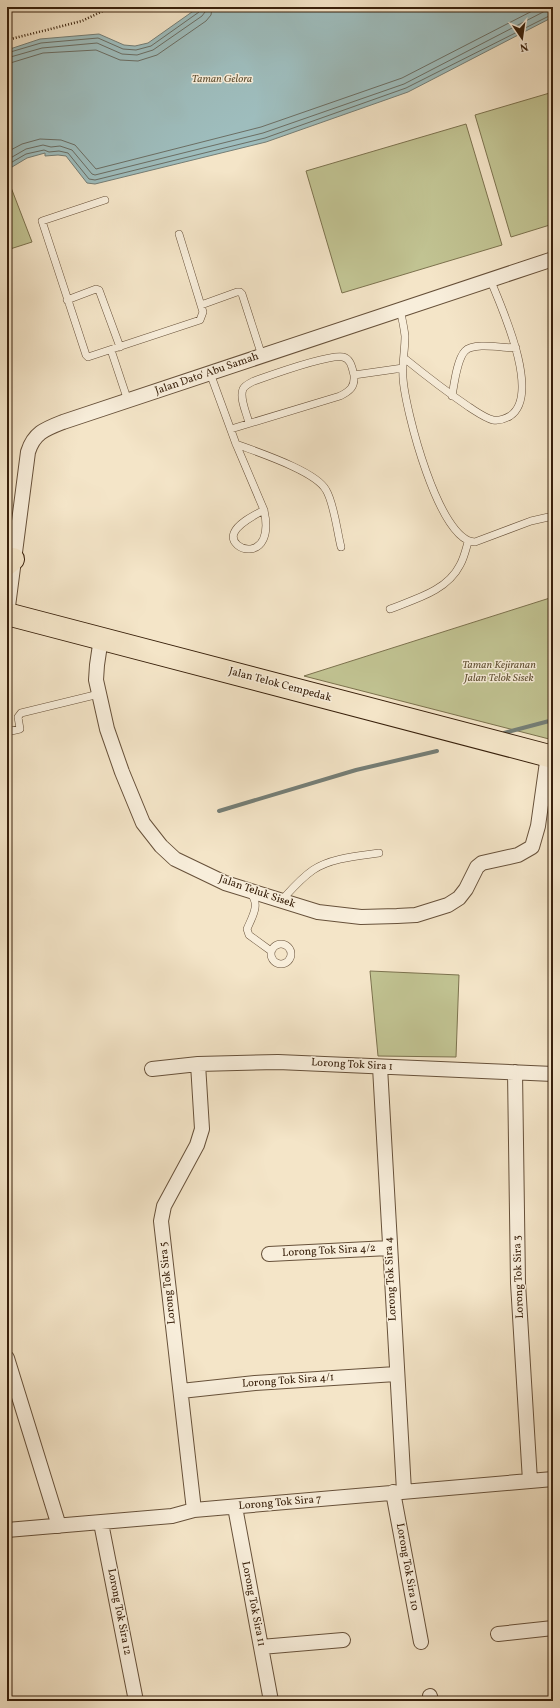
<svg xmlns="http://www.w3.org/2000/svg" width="560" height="1708" font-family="Vollkorn,serif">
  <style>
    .green { fill: #c1c392; stroke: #7c724e }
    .water { fill: #9ebdbd; stroke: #757e76 }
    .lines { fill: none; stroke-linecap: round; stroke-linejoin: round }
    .shore { stroke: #6b6e64; stroke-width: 1 }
    .stream { stroke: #757e76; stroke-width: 4 }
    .lane-casing { stroke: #67513a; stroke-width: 8 }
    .street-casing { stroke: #67513a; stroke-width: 16 }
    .primary-casing { stroke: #38200b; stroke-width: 24 }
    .path { stroke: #38200b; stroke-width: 2.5; stroke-dasharray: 1 2; stroke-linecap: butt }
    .lane { stroke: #f8eedb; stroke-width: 7 }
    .street { stroke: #f8eedb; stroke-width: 14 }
    .primary { stroke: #f4e5c8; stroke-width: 22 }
    .labels { text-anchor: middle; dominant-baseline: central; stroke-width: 3; stroke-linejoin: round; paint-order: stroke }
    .park-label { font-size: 11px; font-style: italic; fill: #615134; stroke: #f8eedb }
    .street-label { font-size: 11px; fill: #38200b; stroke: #f8eedb }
  </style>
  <rect width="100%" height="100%" fill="#f4e5c8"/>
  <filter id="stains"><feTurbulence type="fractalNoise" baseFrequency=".005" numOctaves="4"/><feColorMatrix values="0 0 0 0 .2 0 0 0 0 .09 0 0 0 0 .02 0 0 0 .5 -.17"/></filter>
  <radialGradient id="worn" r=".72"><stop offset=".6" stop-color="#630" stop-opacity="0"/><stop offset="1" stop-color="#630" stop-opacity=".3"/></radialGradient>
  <path class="green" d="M553,92V224L511,237L475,115Z
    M466,124L502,245L342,293L306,171Z
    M7,177L32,242L7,250Z
    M553,597V740L304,676Z
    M370,971L459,975L456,1057L378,1056Z"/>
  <path class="water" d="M199,7H553V17L408,92L266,142L95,184L87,183L66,156L58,155L45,156V153L27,158L7,170V50L40,39L99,34L124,45L135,46L148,43Z"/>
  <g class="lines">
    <path class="shore" d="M7,53L41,43L98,38L123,49L136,50L151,46L199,12L201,7
      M7,58L42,48L97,43L122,54L137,55L153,50L202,16L205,12L206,7
      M7,64L43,53L96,50L120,60L138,61L157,55L206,21L211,15L212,7
      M7,152L22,144L40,139L61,140L75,145L96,169L261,127L402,78L540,7
      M7,160L26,149L43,145L51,147L60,146L72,150L92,174L95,175L263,133L404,84L547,10L553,9
      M7,165L26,154L44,150L49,152L59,151L68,153L89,179L95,180L265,138L406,88L553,14"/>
    <path class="stream" d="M504,733L553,720
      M219,811L356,770L437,751"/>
    <g class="lane-casing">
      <path id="lane" d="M105,200L42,221L86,355L88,357L200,320L203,312L179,234
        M67,300L96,289L99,290L120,347
        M201,305L237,292H240L242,294L262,356
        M400,309C402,318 404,327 405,336C405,350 402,364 403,378C405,409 439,542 475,542L531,521L553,516
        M111,350L128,401
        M404,358C425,375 447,392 469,407C477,412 485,418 493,420C500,421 505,419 510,416C542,395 501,306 490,279
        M210,373L236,444L264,510C276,564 227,552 234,533C238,523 255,515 264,510
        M452,396C454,385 457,359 465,351C474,342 503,348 516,348
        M249,423C247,414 239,398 243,389C245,385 250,383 254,381C271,375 328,354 343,357C351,359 352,368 354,375
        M231,429L340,396C350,391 355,387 354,375L403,368
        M236,444C257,452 316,471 326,490C334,503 337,531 341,547
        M390,609C415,599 447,591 460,565C464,558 466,549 468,542
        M7,732L20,729L18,717L21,713L99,694
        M250,893C261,904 252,917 247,929L249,935L271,951
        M281,901C291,890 300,879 313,870C331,858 358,856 379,853
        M271 954a10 10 0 1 1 20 0a10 10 0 1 1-20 0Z"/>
    </g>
    <g class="street-casing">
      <path id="street" d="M7,614L28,452C34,433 45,429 63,422L553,259
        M101,638L97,665L96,680L107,729L122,772L143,823L161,846L175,859L225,883L318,912L361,917L397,916L416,915L448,905L459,898L466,889L477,867L482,863L518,855L532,847L538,826L548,755
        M380,1067L404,1491
        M152,1069L198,1064L278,1062L553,1074
        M515,1072L518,1283L530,1481
        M269,1254L389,1248
        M7,1358L59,1526
        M181,1391L255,1383L396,1374
        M393,1492L421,1642
        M235,1507L271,1701
        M194,1510L161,1221L164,1206L197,1145L202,1129L198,1064
        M101,1523L136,1701
        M7,1530L172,1516L194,1510L553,1479
        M498,1634L553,1628
        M261,1647L343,1640
        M430,1696L431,1701"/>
    </g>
    <g class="primary-casing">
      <path id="primary" d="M7,564L13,559
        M7,614L553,757"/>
    </g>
    <path class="path" d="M7,40L82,21L111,7"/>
    <use href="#lane" class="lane"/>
    <use href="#street" class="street"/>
    <use href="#primary" class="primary"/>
  </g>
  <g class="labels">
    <g class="park-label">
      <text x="222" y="79">Taman Gelora</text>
      <text x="499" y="665">Taman Kejiranan<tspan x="499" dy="13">Jalan Telok Sisek</tspan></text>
    </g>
    <g class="street-label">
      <text transform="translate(207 374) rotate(-19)">Jalan Dato' Abu Samah</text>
      <text transform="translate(280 685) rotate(15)">Jalan Telok Cempedak</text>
      <text transform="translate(257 892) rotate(19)">Jalan Teluk Sisek</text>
      <text transform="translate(352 1065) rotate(3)">Lorong Tok Sira 1</text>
      <text transform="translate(329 1251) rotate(-3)">Lorong Tok Sira 4/2</text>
      <text transform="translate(519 1277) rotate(-92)">Lorong Tok Sira 3</text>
      <text transform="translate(391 1279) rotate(-93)">Lorong Tok Sira 4</text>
      <text transform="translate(168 1283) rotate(-96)">Lorong Tok Sira 5</text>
      <text transform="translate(288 1381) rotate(-4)">Lorong Tok Sira 4/1</text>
      <text transform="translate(280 1503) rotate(-5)">Lorong Tok Sira 7</text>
      <text transform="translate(407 1567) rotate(80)">Lorong Tok Sira 10</text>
      <text transform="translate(253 1604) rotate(79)">Lorong Tok Sira 11</text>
      <text transform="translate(119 1612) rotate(79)">Lorong Tok Sira 12</text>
    </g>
  </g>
  <rect width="560" height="1708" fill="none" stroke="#f4e5c8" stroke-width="24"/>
  <rect x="8" y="8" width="544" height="1692" fill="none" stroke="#38200b" stroke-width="2"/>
  <rect x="12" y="12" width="536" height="1684" fill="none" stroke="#38200b"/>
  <g transform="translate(522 38) rotate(167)" stroke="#f8eedb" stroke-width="3" paint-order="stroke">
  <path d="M0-3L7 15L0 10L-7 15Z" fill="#38200b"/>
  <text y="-6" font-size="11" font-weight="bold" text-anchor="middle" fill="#38200b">N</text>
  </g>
  <rect width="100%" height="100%" filter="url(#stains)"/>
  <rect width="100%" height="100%" fill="url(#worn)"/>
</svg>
